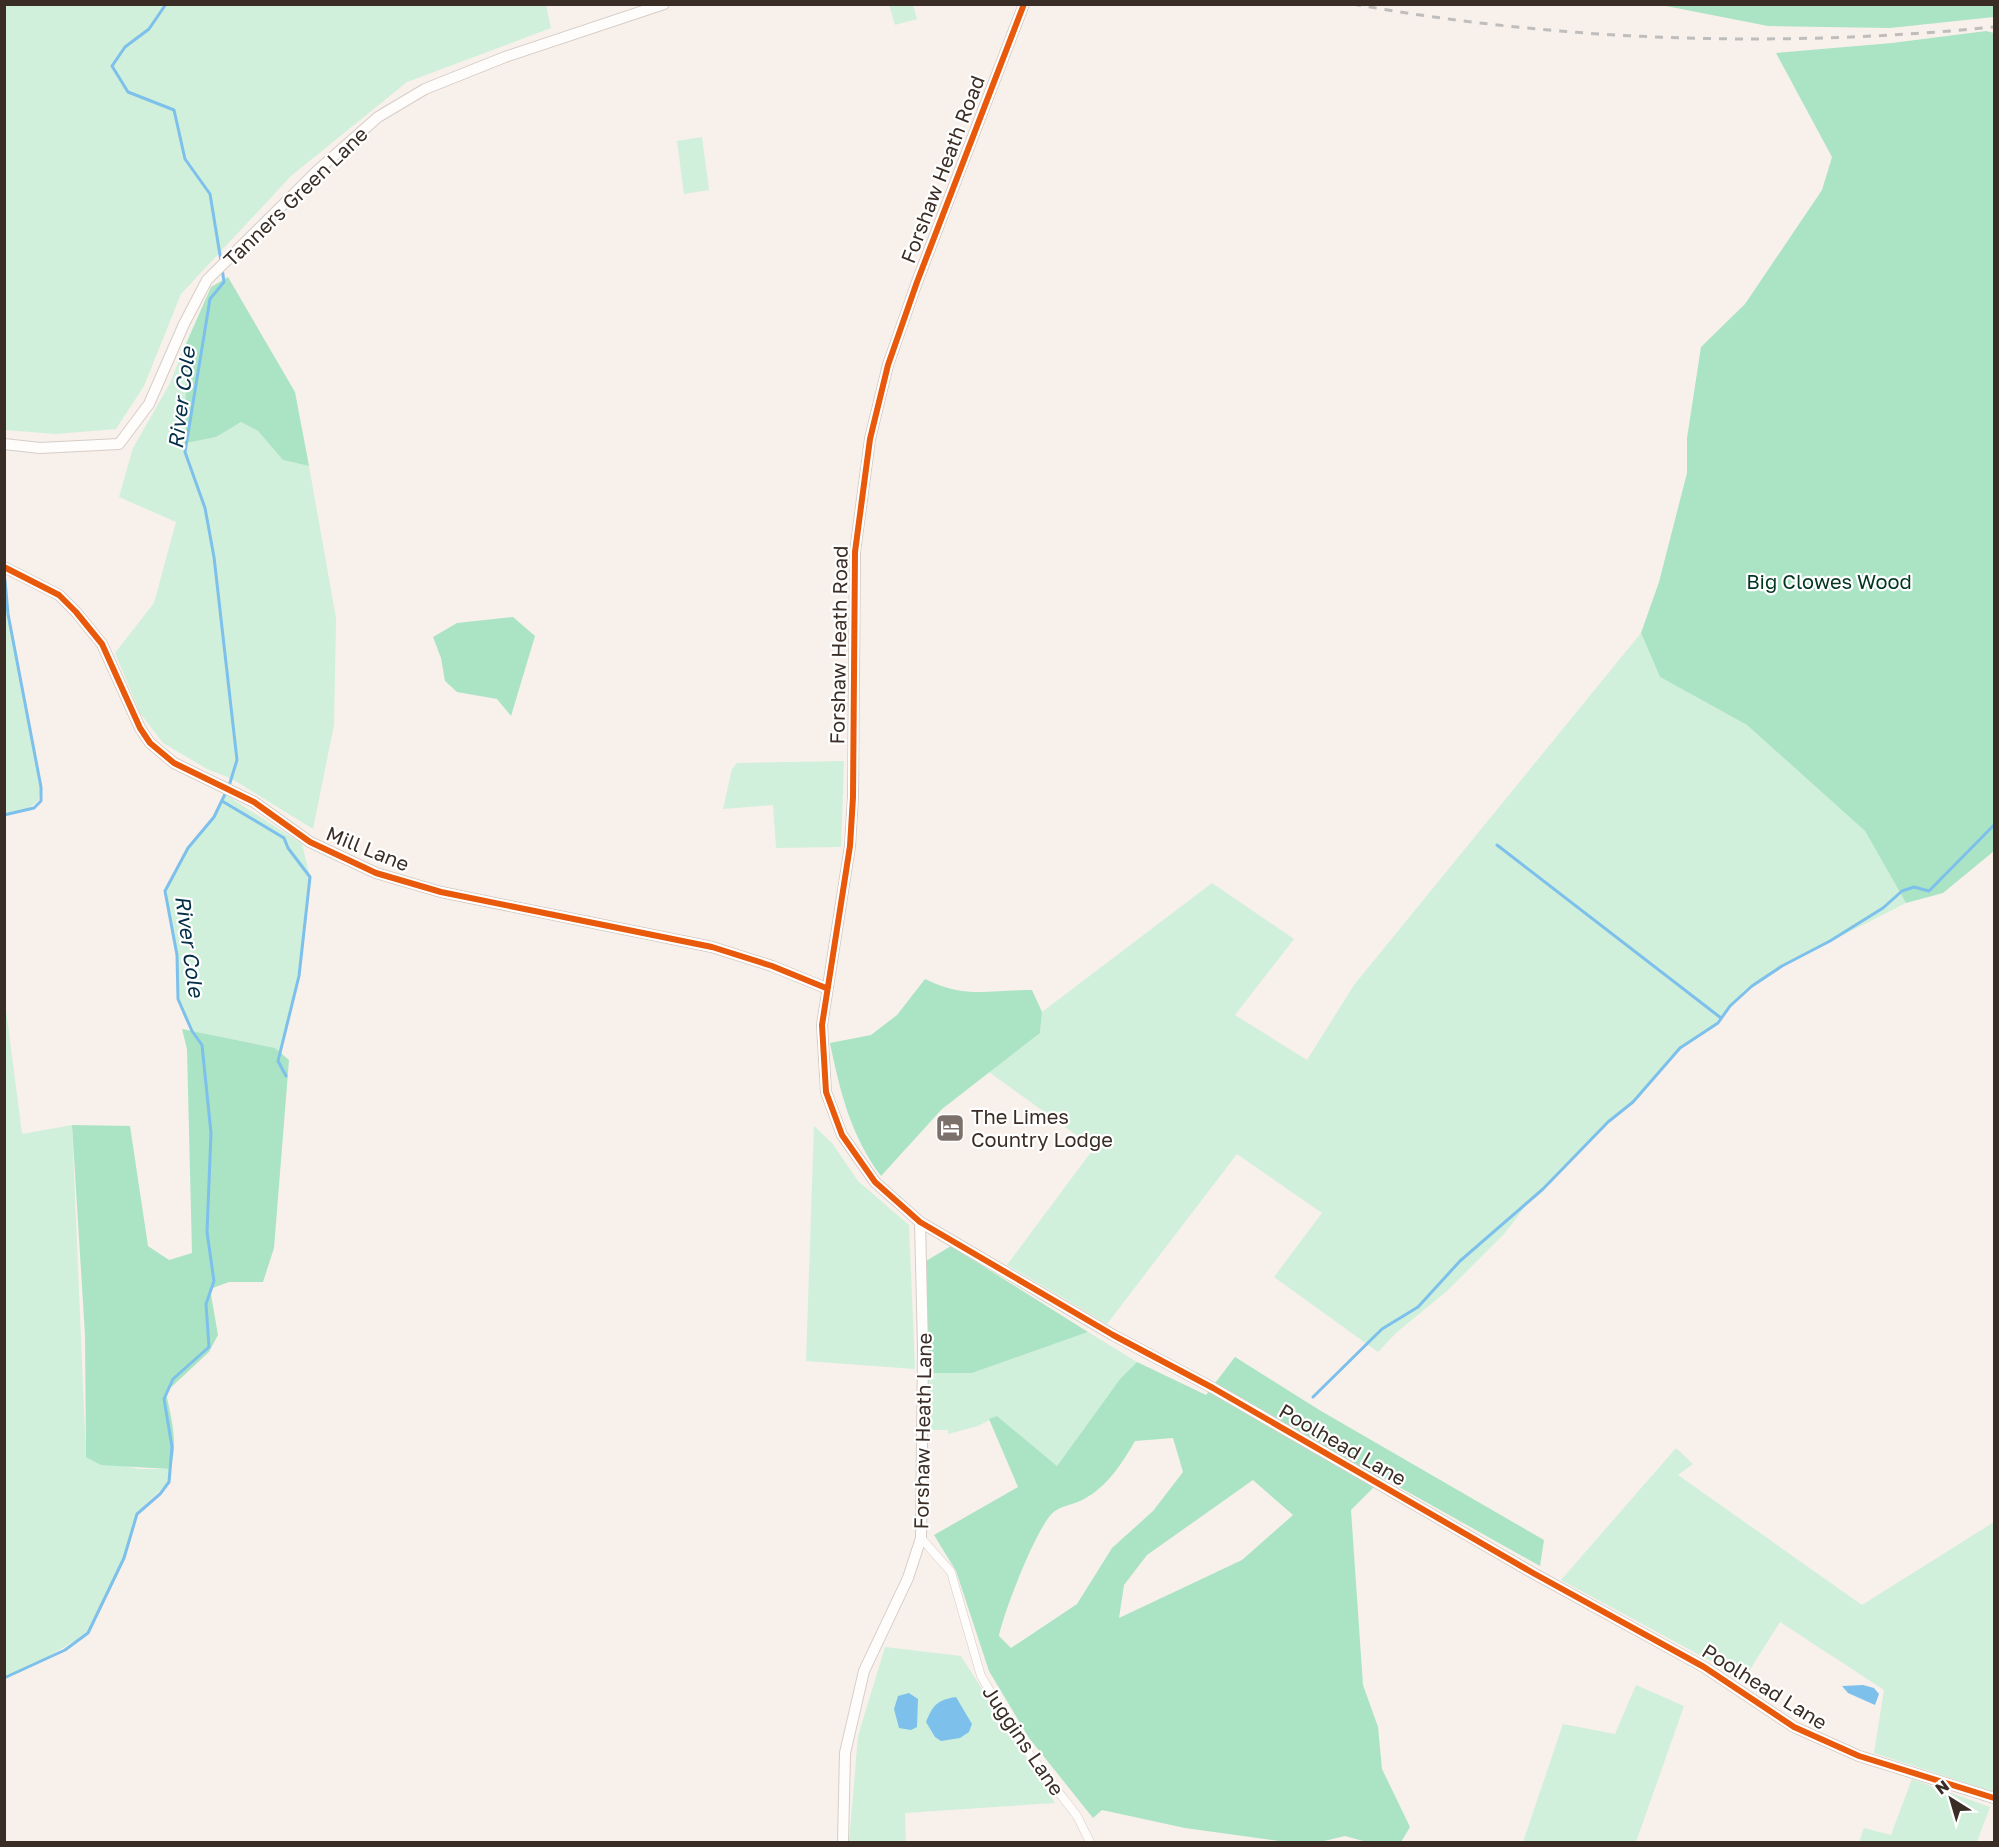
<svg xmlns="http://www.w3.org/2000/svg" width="1999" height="1847" font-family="'Golos Text',sans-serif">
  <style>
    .green { fill: #d0f0db }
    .forest { fill: #aae4c5; fill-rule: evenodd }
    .water { fill: #7dc0eb }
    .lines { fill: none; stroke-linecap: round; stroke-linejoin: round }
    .stream { stroke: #7dc0eb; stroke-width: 3 }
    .minor-casing { stroke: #d6cdc7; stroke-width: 9 }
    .tertiary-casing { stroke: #d6cdc7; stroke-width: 12 }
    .minor { stroke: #fefdfc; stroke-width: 8 }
    .tertiary { stroke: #fefdfc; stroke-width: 10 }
    .rail { stroke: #c0bebc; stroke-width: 3; stroke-dasharray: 8 8; stroke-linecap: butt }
    .cycleway-casing { stroke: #fff; stroke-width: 10 }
    .cycleway { stroke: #e8590c; stroke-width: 6 }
    .labels { text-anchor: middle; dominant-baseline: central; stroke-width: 4.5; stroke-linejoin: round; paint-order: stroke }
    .street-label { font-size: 20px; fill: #3a2d25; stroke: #fff }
    .park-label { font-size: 20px; fill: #033622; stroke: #fff }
    .poi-label { font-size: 20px; fill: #3a2d25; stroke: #fff; text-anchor: start }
    .water-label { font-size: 21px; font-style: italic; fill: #032f48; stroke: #fff }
  </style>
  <rect width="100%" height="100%" fill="#f8f0eb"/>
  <path class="green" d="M546,5L551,28L407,82L291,176L181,294L144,386L116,429L55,434L5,430V5Z
    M889,5H913L917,19L895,25Z
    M702,137L709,190L684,194L677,141Z
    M185,346L186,442L216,437L241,422L258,431L283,460L309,466L336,618L334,725L313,829L232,779L207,769L163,743L140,713L115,653L154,603L176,522L119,497L133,448L169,385Z
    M4,597L41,787L38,801L29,808L5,815Z
    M1641,633L1660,677L1747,725L1865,831L1906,903L1782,966L1745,990L1718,1023L1680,1048L1633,1102L1608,1122L1543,1189L1534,1195L1504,1234L1447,1291L1397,1332L1378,1352L1274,1277L1322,1213L1237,1154L1107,1324L1007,1265L1094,1148L989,1072L1040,1033L1042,1012L1212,883L1294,939L1235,1015L1307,1060L1354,985Z
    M844,761L841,847L776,848L773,805L723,809L732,769L737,763Z
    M225,794L302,844L310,877L299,976L280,1053L275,1048L192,1031L178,999L177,955L165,891L188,848L214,817Z
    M4,994L22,1134L72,1125L86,1457L139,1469H170L169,1482L138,1511L124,1558L88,1633L25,1670L5,1678Z
    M814,1126L832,1143L858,1181L909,1225L915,1369L806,1361Z
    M1088,1332L1137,1362L1120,1379L1057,1466L997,1416L978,1426L948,1434V1430H927L926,1373H972Z
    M1676,1448L1693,1464L1678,1475L1862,1605L1994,1522V1792L1874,1753L1884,1690L1780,1622L1744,1679L1561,1580Z
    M885,1647L961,1656L1055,1803L905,1813L906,1842H849L858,1736Z
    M1636,1685L1684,1706L1636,1842H1523L1563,1724L1615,1734Z
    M1912,1779L1990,1807L1977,1842H1859L1864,1828L1891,1835Z"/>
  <path class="forest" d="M1994,4V17L1890,28L1768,26L1661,5Z
    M1986,31L1994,33V851L1943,893L1906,903L1865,831L1747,725L1660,677L1641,633L1659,582L1687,473V438L1701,347L1745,304L1822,190L1832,157L1776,53L1892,43Z
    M228,277L295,392L309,466L283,460L258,431L241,422L216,437L186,443L185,346L211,287Z
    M513,617L535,636L511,716L497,699L457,692L445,681L441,658L433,637L457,623Z
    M925,979C965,999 989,990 1032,990L1042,1012L1040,1033L942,1109L881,1176C851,1136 840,1092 830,1043L871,1035L897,1015Z
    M182,1029L275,1048L289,1060L274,1248L263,1282H229L210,1289L218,1335L209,1352L166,1392C171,1419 179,1443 170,1469L101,1465L86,1457L85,1335L72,1125L130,1126L148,1246L169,1260L192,1253L187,1049Z
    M951,1246L1088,1332L972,1373H926V1261Z
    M1235,1357L1321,1411L1544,1540L1540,1566L1383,1478L1351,1510L1363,1685L1378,1727L1382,1769L1410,1827L1401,1842H1367L1345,1836L1320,1842H1286L1185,1828L1102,1810L1093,1818L1029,1738L989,1671L956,1571L934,1535L1018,1487L989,1419L997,1416L1057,1466L1120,1379L1137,1362L1206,1395ZM1173,1438L1183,1472L1153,1511L1112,1548L1077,1604L1011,1648L999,1636C1003,1614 1038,1522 1055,1511C1064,1505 1075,1504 1084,1499C1107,1487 1123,1462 1135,1441ZM1253,1480L1293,1515L1242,1560L1119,1618L1124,1585L1147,1555Z"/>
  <path class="water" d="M1863,1685L1874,1688L1879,1694L1875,1705L1848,1693L1842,1686Z
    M909,1693L918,1699L917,1727L911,1730L899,1728L894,1709L898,1696Z
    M956,1697L972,1724L969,1732L960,1738L941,1741L935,1737L926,1722C933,1705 937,1700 956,1697Z"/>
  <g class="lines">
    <path class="stream" d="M166,4L149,29L125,47L112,66L128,92L174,110L185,159L210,194L221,261
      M222,268L224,282L210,299L185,452L205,508L214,557L237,760L229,786
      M222,801L284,838L288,848L310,877L299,976L278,1061L286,1076
      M4,815L34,808L41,801V787L8,614L5,580
      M1497,845L1721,1018
      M1313,1397L1382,1329L1418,1307L1460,1261L1543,1189L1608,1122L1633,1102L1680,1048L1718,1023L1730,1006L1752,986L1782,966L1830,941L1883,908L1902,891L1914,887L1929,891L1994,825
      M4,1678L65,1650L88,1633L124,1558L137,1514L160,1494L169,1482L172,1447L164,1399L173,1379L209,1347L206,1304L214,1281L207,1232L211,1133L202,1045L192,1031L178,999L177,955L165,891L188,848L214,817L226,792"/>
    <g class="minor-casing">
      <path id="minor" d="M921,1538L951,1572L981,1676L1021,1743L1077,1816L1090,1842"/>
    </g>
    <g class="tertiary-casing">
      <path id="tertiary" d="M1024,4L917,282L888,365L870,439L855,552L853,797L850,846L822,1025L826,1092L842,1135L875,1182L920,1222L1113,1335L1213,1388L1533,1573L1704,1667L1794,1727L1859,1756L1994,1798
        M4,444L40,448L119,444L149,404L184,324L207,280L318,170L378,117L425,89L505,57L664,4
        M4,567L59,595L76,612L102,644L140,728L150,743L174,763L254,802L310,842L376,873L441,892L712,947L772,966L826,988
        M843,1842L845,1753L864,1671L908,1578L921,1538L923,1348L920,1222"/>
    </g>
    <use href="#minor" class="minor"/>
    <use href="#tertiary" class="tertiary"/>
    <path class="rail" d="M1353,4C1564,42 1782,48 1994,27"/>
    <g class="cycleway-casing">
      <path id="cycleway" d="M1024,4L917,282L888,365L870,439L855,552L853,797L850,846L822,1025L826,1092L842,1135L875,1182L920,1222L1113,1335L1213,1388L1533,1573L1704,1667L1794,1727L1859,1756L1994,1798
        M4,567L59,595L76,612L102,644L140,728L150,743L174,763L254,802L310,842L376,873L441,892L712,947L772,966L826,988"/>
    </g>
    <use href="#cycleway" class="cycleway"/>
  </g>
  <defs>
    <g id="hotel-square" transform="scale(1.5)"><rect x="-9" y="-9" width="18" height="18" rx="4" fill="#7c716a" stroke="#fff"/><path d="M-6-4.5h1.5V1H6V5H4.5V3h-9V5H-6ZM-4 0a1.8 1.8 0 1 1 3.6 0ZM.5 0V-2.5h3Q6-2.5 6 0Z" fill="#fff"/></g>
  </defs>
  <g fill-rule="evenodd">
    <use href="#hotel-square" x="950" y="1128"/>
  </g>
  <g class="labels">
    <g class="street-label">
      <text transform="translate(942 169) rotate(-69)">Forshaw Heath Road</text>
      <text transform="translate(295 196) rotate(-44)">Tanners Green Lane</text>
      <text transform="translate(838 645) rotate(-89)">Forshaw Heath Road</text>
      <text transform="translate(368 848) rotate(22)">Mill Lane</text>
      <text transform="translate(922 1431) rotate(-89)">Forshaw Heath Lane</text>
      <text transform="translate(1343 1444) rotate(30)">Poolhead Lane</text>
      <text transform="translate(1765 1686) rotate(32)">Poolhead Lane</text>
      <text transform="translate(1024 1740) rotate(56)">Juggins Lane</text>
    </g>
    <g class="park-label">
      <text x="1829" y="581">Big Clowes Wood</text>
    </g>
    <g class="poi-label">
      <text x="971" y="1116">The Limes<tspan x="971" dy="23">Country Lodge</tspan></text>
    </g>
    <g class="water-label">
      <text transform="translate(181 398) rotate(-83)">River Cole</text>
      <text transform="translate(190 946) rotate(82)">River Cole</text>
    </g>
  </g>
  <rect width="1999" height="1847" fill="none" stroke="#3a2d25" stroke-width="12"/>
  <g transform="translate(1951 1799) rotate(323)" stroke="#ffffff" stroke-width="4.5" paint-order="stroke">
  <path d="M0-4.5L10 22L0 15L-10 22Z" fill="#3a2d25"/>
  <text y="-9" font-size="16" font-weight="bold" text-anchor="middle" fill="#3a2d25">N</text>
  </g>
</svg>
